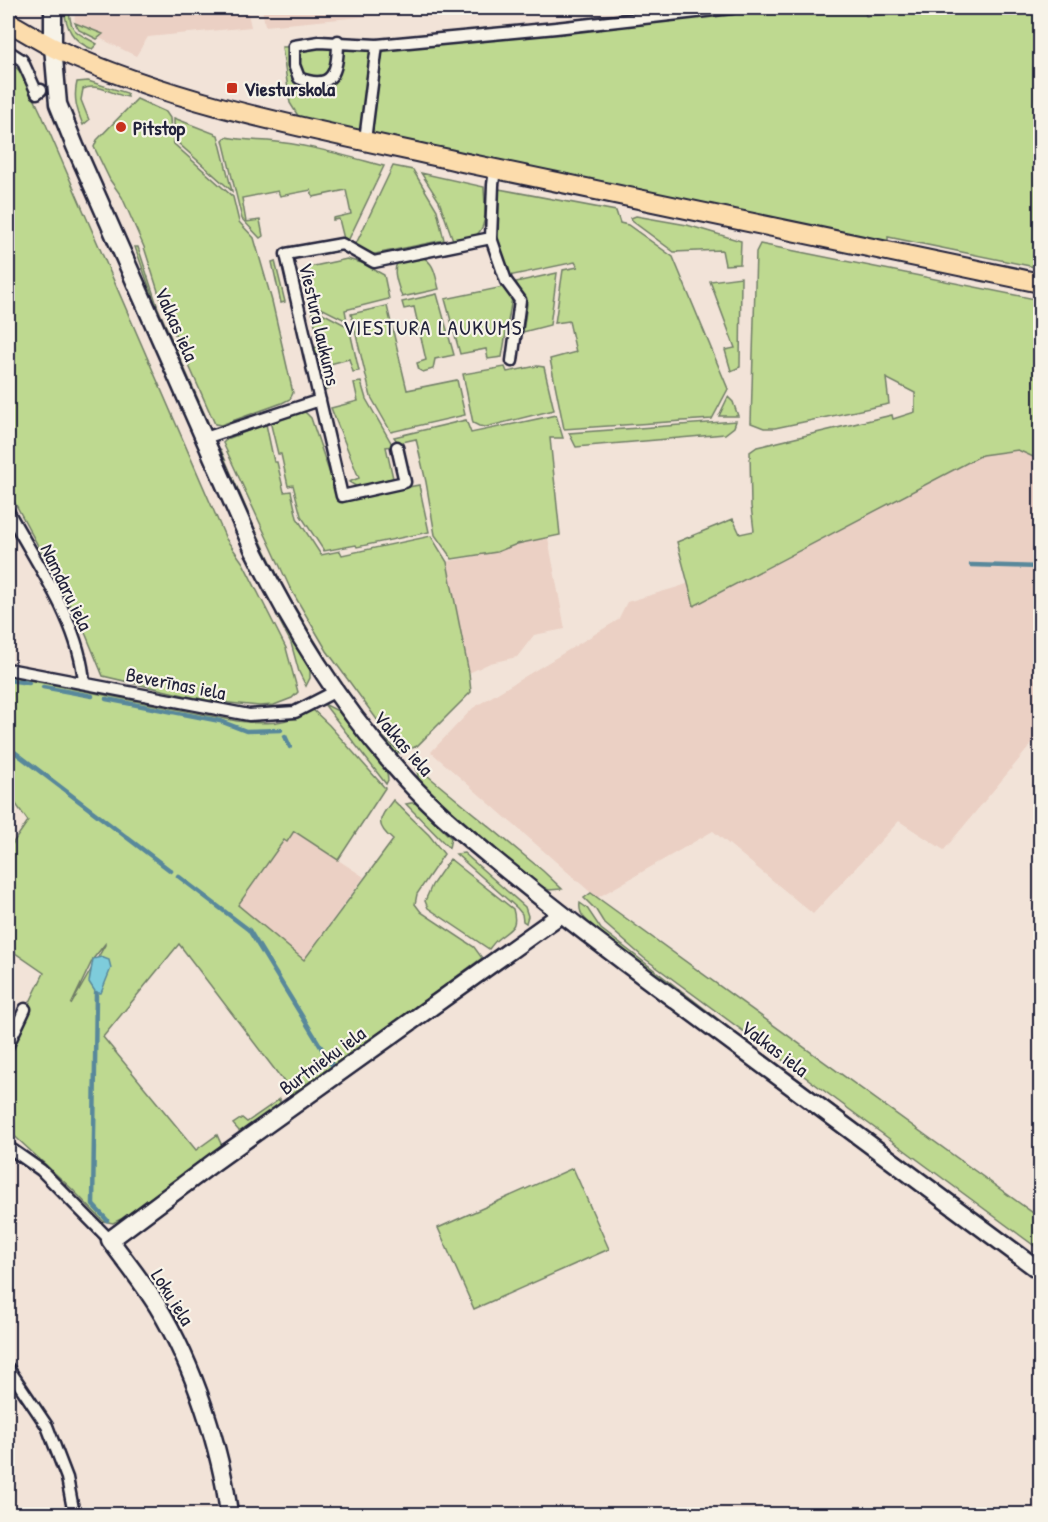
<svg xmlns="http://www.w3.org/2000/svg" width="1048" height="1522" font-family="'Patrick Hand',sans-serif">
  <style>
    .built { fill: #ebd0c4 }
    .green { fill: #bed990; stroke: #707e66; stroke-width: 1.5; fill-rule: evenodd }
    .water { fill: #7eccdb; stroke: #59889b; stroke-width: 1.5 }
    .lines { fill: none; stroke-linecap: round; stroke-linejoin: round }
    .stream { stroke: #59889b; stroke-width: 4.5 }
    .street-casing { stroke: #22223b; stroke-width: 15 }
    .secondary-casing { stroke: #22223b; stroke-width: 21 }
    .primary-casing { stroke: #22223b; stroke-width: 22 }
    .street { stroke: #f7f3e8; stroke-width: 10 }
    .secondary { stroke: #f7f3e8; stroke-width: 16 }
    .primary { stroke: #fcdcac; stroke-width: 18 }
    .poi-dot { fill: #c8321e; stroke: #f7f3e8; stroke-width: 2 }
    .labels { text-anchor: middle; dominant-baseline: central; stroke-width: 4.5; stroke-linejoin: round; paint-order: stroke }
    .poi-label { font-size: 20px; font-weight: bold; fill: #22223b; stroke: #f7f3e8; text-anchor: start }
    .street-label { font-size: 20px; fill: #22223b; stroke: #f7f3e8 }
    .neighbourhood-label { font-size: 21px; letter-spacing: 1.5px; fill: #22223b; stroke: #f7f3e8 }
  </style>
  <rect width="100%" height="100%" fill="#f2e3d8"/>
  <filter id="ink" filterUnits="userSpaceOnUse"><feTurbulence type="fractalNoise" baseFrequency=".0167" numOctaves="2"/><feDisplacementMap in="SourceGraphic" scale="12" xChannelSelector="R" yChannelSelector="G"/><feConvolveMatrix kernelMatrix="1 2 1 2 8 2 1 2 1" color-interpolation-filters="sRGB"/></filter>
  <g filter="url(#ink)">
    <path class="built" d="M74,8H247L251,27L148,37L136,56L81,29L75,23Z
      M262,8H457L265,26Z
      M1040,427V734L944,850L899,821L813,914L713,831L597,898L431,752L473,708L618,620L627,602L678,587L765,556Z
      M548,538L565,629L534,635L517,657L490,663L469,673L452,676L430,565L497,552L517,544Z
      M294,831L364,877L303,960L238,904L284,840Z"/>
    <path class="green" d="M64,8H69C70,34 77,32 97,44L92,49C72,41 66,28 64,8Z
      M745,8H864L866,16L950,8H1040V268L888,237V250L305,127L290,103L282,47L377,45Z
      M75,23L103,34L97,39L79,30Z
      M8,59L23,75L41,113L226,539L243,563L286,648L298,692L292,698L274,705L259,706L209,701L103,676L86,635L8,490Z
      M88,81L127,93L128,97C113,95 98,82 83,89L81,100L89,120L83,125C77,110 73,98 77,82Z
      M137,99L166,112L170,118L171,131L174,144L233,197L239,222L254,238L272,301L293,393L290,399L282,403L221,425L215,424L163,307L144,247L122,197L110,180L94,147L97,140Z
      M174,118L218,135L232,191L177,142L174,130Z
      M226,137C240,140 253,140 268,141C306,144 346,156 384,166L347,243H345L339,219L333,220V218L351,214L346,190L313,197L311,190L280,196L278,191L242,198L246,222L260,220L263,236L260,238L242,219L223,140Z
      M393,166L413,170L437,210L444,240L370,255L355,246Z
      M421,173L484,187C484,202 490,229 473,237C467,239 459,239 453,240L439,201Z
      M499,189L616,211L620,223L628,225L673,257L728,389L712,419L564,429L550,359L576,352L569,321L555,323L563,270L578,267L575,262L509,276L498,250Z
      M636,216L687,225L741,241L740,264L725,265L722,250L674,252L632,221L631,218Z
      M760,244L1040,300V460L1018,450L982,455L694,606L677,542L733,519L740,534L754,531L751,506L750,452L757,447L892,415L893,419L915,412V393L886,378L889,404L775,428H764L751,423L756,252Z
      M135,247H138L158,308L208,422L206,421L157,309Z
      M420,256C435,262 435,275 439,289L402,297C399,288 389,266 401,260C406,257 415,257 420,256Z
      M347,259L362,263L384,275L389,299L345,310L347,321L309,302L303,273L305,268Z
      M275,261L285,302L281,303L272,262Z
      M557,273L550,325L523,332L527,304L516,282Z
      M741,277L740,367L731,371L725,350L735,348L710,281Z
      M503,287L512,298L502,357L488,359L486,349L460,354L445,299Z
      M437,294L454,355L435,359L433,369L423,372L419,370L417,363L426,360L414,307L404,309L402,302Z
      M387,306L407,390L457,380L465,415L391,432L371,397L351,314Z
      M311,307L349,327L359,371L353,372L349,359L326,365L330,388L320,393L318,386L328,383L321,354H313L310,349L320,346Z
      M537,366L544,367L554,410L486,427L479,426L473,423L463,374L505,367L507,372Z
      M361,382L366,399L393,446L386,447L393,478L357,487L349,482L359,478L331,408L358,401L354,383Z
      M728,397L733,402L738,416H719Z
      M300,412H305L311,418L339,501L419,485L429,532L357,547L356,545L324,551L301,516L293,485L288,486L281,454H278L270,421Z
      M556,415L563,438H550L560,535L517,544L497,552L452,559L435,535L426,482L416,439L398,443L394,437L466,420L471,433Z
      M736,421L734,427L725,434L576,447L569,433Z
      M266,424L274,462H277L284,492L291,491L297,518L321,555L340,551L342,555L431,536L447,562L469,673L471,692L417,746L408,750L386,732L327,651L290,588L223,443L227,439Z
      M221,450L255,529L288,597L286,595L220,454Z
      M290,603L293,604C319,647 361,725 402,753L394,752L389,748C353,701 320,654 290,603Z
      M278,613L310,670V678L306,686L299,672L291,643L276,614Z
      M8,676L237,721C267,724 286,726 311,708L329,725L385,788L338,860L294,831L287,842L284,840L238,905L304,960L393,840C374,824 379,819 393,800L429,835L444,854L417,894L415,904L421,912L474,947L482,958L333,1067L322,1073L292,1097L288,1094L291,1091L179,944L103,1037L196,1150L217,1135L222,1146L121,1219L113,1223L103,1221L73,1190L8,1130V1023L17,1029L44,973L8,948V850L28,821L8,793ZM105,944V945L71,1005L93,959Z
      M324,704L338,711L370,751L387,772L388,780L386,784Z
      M416,766L543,871L562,889L549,890L536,884L465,827L419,782Z
      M411,803H416L451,838L449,848L406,804Z
      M464,853L525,907L528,916L526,923L523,921L522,914L517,908L456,854Z
      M450,859L513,909C518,927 512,928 499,938C495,941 492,945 489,949L428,908L425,901L432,885Z
      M591,893L1040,1218V1250L644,958L604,923L596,910L584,898Z
      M580,903L587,908L601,929L731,1029L1040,1260L729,1031L599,931C590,923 578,917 580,903Z
      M280,1099V1104L276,1108L240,1132L233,1124L242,1118L247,1122Z
      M573,1168L609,1249L474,1309L438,1228Z"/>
    <path class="water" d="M101,957L109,960L111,968L101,993H96L89,982L93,959Z"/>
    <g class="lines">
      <path class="stream" d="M971,565L1040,567
        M8,680L29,683
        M43,687L92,696
        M106,699L220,721L246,731L281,730
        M285,736L290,747
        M8,747L171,871
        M178,876L249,930L332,1065
        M96,993L93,1205L107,1220"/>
      <g class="street-casing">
        <path id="street" d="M338,41C338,70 334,92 299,78L294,65V46L319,42L377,45L556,28L732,8
          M8,51L22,60L37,93L41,90
          M365,140L377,45
          M491,238L506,281L520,300L512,361
          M205,438L320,400
          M397,447L405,482L342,496L286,254L342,244L374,262L491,238L493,185L495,169
          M8,511C36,563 80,623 84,683
          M8,669L249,715L295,712L334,692
          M8,1045L25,1009
          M8,1147L41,1170L110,1240
          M8,1368L47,1426L67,1478L74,1514"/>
      </g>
      <g class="secondary-casing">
        <path id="secondary" d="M53,8V47L58,104L75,146L254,551C294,631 337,701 396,768C424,801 457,829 491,857C548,904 606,949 666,993C791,1086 916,1178 1040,1271
          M229,1514C221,1448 193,1364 158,1307C144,1284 126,1262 110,1240L213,1163L560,915"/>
      </g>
      <g class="primary-casing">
        <path id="primary" d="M8,22C23,30 38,40 54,48C181,107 326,132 462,162C655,203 848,242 1040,283"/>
      </g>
      <use href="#street" class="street"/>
      <use href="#secondary" class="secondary"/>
      <use href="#primary" class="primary"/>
    </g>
  </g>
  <g class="poi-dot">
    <rect x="226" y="82" width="12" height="12" rx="3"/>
    <circle cx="121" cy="127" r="6"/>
  </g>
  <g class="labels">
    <g class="poi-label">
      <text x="244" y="88">Viesturskola</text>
      <text x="133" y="127">Pitstop</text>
    </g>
    <g class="street-label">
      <text transform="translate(177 324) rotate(66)">Valkas iela</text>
      <text transform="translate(320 324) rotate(77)">Viestura laukums</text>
      <text transform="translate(67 587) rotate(64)">Namdaru iela</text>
      <text transform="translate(176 683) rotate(11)">Beverīnas iela</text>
      <text transform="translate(404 743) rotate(49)">Valkas iela</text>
      <text transform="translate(775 1048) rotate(37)">Valkas iela</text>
      <text transform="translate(322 1060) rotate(-36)">Burtnieku iela</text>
      <text transform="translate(173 1297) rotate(58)">Loku iela</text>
    </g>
    <g class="neighbourhood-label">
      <text x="433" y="327">VIESTURA LAUKUMS</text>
    </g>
  </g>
  <rect width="1048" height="1522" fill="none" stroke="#f7f3e8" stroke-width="30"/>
  <rect x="15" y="15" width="1018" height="1492" fill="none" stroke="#22223b" stroke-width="2" filter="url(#ink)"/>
</svg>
